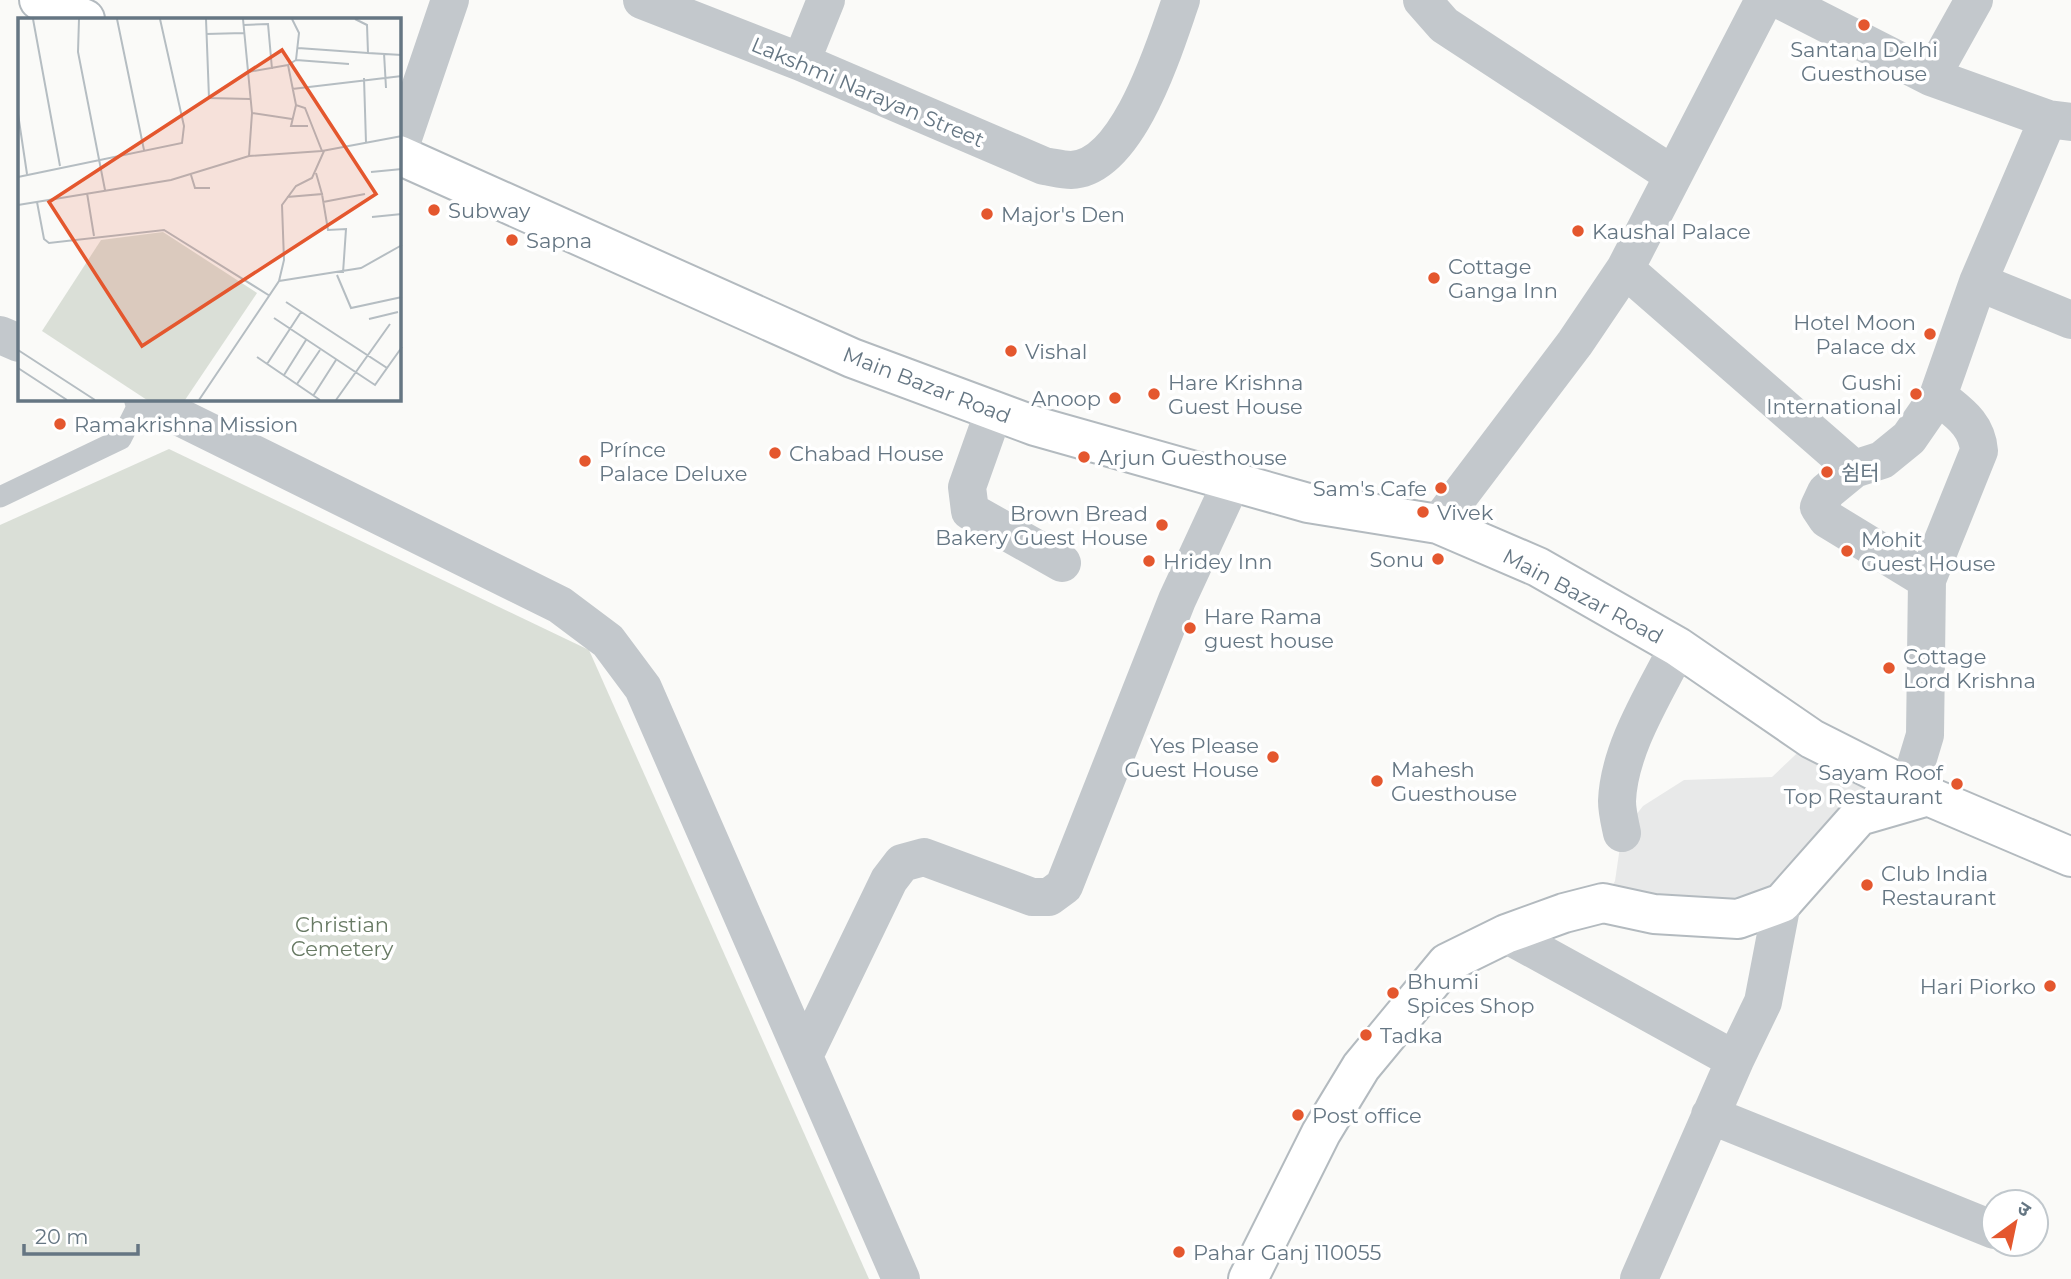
<svg xmlns="http://www.w3.org/2000/svg" width="2071" height="1279" font-family="Montserrat,'Noto Sans Devanagari','Noto Sans KR',sans-serif">
  <style>
    .built { fill: #e8e9e9 }
    .green { fill: #dadfd7 }
    .lines { fill: none; stroke-linecap: round; stroke-linejoin: round }
    .secondary-casing { stroke: #b3babf; stroke-width: 42 }
    .lane { stroke: #c3c8cc; stroke-width: 21 }
    .street { stroke: #c3c8cc; stroke-width: 38 }
    .secondary { stroke: #fff; stroke-width: 38 }
    .poi-dot { fill: #e4572e; stroke: #fff; stroke-width: 2.5 }
    .labels { text-anchor: middle; dominant-baseline: central; stroke-width: 7; stroke-linejoin: round; paint-order: stroke }
    .poi-label { font-size: 21px; fill: #657683; stroke: #fff; text-anchor: start }
    .street-label { font-size: 21px; fill: #657683; stroke: #fff }
    .park-label { font-size: 21px; fill: #687a64; stroke: #fff }
    .inset-road { fill: none; stroke: #b5bdc2; stroke-width: 2 }
    .view { fill: #e4572e; fill-opacity: 0.15; stroke: #e4572e; stroke-width: 3.5 }
    .inset-edge { fill: none; stroke: #657683; stroke-width: 3.5 }
  </style>
  <rect width="100%" height="100%" fill="#fafaf8"/>
  <path class="built" d="M1812,739L1909,788L1859,816L1782,903H1603L1615,881L1622,833L1643,806L1684,780L1772,777Z"/>
  <path class="green" d="M169,449L589,650L869,1279H0V525Z"/>
  <g class="lines">
    <g class="secondary-casing">
      <path id="secondary" d="M39,0L85,19
        M399,155L852,358L1035,426L1308,503L1438,524L1538,567L1678,647L1812,739L1909,788L2071,857
        M1248,1279L1321,1133L1361,1067L1447,963L1506,934L1564,913L1603,903L1654,914L1738,919L1782,903L1859,816L1928,796"/>
    </g>
    <path class="lane" d="M0,497L121,439L141,399"/>
    <path class="street" d="M642,0L801,62L1044,166C1052,167 1062,170 1071,170C1129,168 1165,45 1181,0
      M1422,0L1444,25L1673,175
      M1780,0L1931,77L2048,119
      M801,62L826,0
      M1931,77L1974,0
      M399,150L450,0
      M1625,269L1854,469
      M1978,282L2071,320
      M0,335L19,343
      M1938,396L1978,282L2048,119L2071,122
      M143,399L560,605L608,641L643,688L901,1279
      M994,411L967,487L970,511L1062,563
      M1438,524L1575,343L1625,269L1764,0
      M1909,788L1925,735L1927,580L1979,451C1977,423 1957,412 1938,396L1909,438L1882,460L1854,469L1826,492L1819,507L1827,519L1927,580
      M1622,833C1620,823 1617,812 1617,801C1619,748 1655,693 1678,647
      M1506,934L1735,1060L1763,1002L1782,903
      M804,1056L889,880L902,863L924,857L1032,897H1049L1064,886L1177,600L1233,479
      M1710,1115L1994,1230
      M1639,1279L1735,1060"/>
    <use href="#secondary" class="secondary"/>
  </g>
  <g class="poi-dot">
    <circle cx="1864" cy="25" r="7"/>
    <circle cx="434" cy="210" r="7"/>
    <circle cx="987" cy="214" r="7"/>
    <circle cx="1578" cy="231" r="7"/>
    <circle cx="512" cy="240" r="7"/>
    <circle cx="1434" cy="278" r="7"/>
    <circle cx="1930" cy="334" r="7"/>
    <circle cx="1011" cy="351" r="7"/>
    <circle cx="1154" cy="394" r="7"/>
    <circle cx="1916" cy="394" r="7"/>
    <circle cx="1115" cy="398" r="7"/>
    <circle cx="60" cy="424" r="7"/>
    <circle cx="775" cy="453" r="7"/>
    <circle cx="1084" cy="457" r="7"/>
    <circle cx="585" cy="461" r="7"/>
    <circle cx="1827" cy="472" r="7"/>
    <circle cx="1441" cy="488" r="7"/>
    <circle cx="1423" cy="512" r="7"/>
    <circle cx="1162" cy="525" r="7"/>
    <circle cx="1847" cy="551" r="7"/>
    <circle cx="1438" cy="559" r="7"/>
    <circle cx="1149" cy="561" r="7"/>
    <circle cx="1190" cy="628" r="7"/>
    <circle cx="1889" cy="668" r="7"/>
    <circle cx="1273" cy="757" r="7"/>
    <circle cx="1377" cy="781" r="7"/>
    <circle cx="1957" cy="784" r="7"/>
    <circle cx="1867" cy="885" r="7"/>
    <circle cx="2050" cy="986" r="7"/>
    <circle cx="1393" cy="993" r="7"/>
    <circle cx="1366" cy="1035" r="7"/>
    <circle cx="1298" cy="1115" r="7"/>
    <circle cx="1179" cy="1252" r="7"/>
  </g>
  <g class="labels">
    <g class="poi-label">
      <text x="1864" y="49" text-anchor="middle">Santana Delhi<tspan x="1864" dy="24">Guesthouse</tspan></text>
      <text x="448" y="210">Subway</text>
      <text x="1001" y="214">Major's Den</text>
      <text x="1592" y="231">Kaushal Palace</text>
      <text x="526" y="240">Sapna</text>
      <text x="1448" y="266">Cottage<tspan x="1448" dy="24">Ganga Inn</tspan></text>
      <text x="1916" y="322" text-anchor="end">Hotel Moon<tspan x="1916" dy="24">Palace dx</tspan></text>
      <text x="1025" y="351">Vishal</text>
      <text x="1168" y="382">Hare Krishna<tspan x="1168" dy="24">Guest House</tspan></text>
      <text x="1902" y="382" text-anchor="end">Gushi<tspan x="1902" dy="24">International</tspan></text>
      <text x="1101" y="398" text-anchor="end">Anoop</text>
      <text x="74" y="424">Ramakrishna Mission</text>
      <text x="599" y="449">Prínce<tspan x="599" dy="24">Palace Deluxe</tspan></text>
      <text x="789" y="453">Chabad House</text>
      <text x="1098" y="457">Arjun Guesthouse</text>
      <text x="1841" y="472">쉼터</text>
      <text x="1427" y="488" text-anchor="end">Sam's Cafe</text>
      <text x="1437" y="512">Vivek</text>
      <text x="1148" y="513" text-anchor="end">Brown Bread<tspan x="1148" dy="24">Bakery Guest House</tspan></text>
      <text x="1861" y="539">Mohit<tspan x="1861" dy="24">Guest House</tspan></text>
      <text x="1424" y="559" text-anchor="end">Sonu</text>
      <text x="1163" y="561">Hridey Inn</text>
      <text x="1204" y="616">Hare Rama<tspan x="1204" dy="24">guest house</tspan></text>
      <text x="1903" y="656">Cottage<tspan x="1903" dy="24">Lord Krishna</tspan></text>
      <text x="1259" y="745" text-anchor="end">Yes Please<tspan x="1259" dy="24">Guest House</tspan></text>
      <text x="1391" y="769">Mahesh<tspan x="1391" dy="24">Guesthouse</tspan></text>
      <text x="1943" y="772" text-anchor="end">Sayam Roof<tspan x="1943" dy="24">Top Restaurant</tspan></text>
      <text x="1881" y="873">Club India<tspan x="1881" dy="24">Restaurant</tspan></text>
      <text x="1407" y="981">Bhumi<tspan x="1407" dy="24">Spices Shop</tspan></text>
      <text x="2036" y="986" text-anchor="end">Hari Piorko</text>
      <text x="1380" y="1035">Tadka</text>
      <text x="1312" y="1115">Post office</text>
      <text x="1193" y="1252">Pahar Ganj 110055</text>
    </g>
    <g class="street-label">
      <text transform="translate(868 92) rotate(23)">Lakshmi Narayan Street</text>
      <text transform="translate(927 385) rotate(21)">Main Bazar Road</text>
      <text transform="translate(1583 596) rotate(28)">Main Bazar Road</text>
    </g>
    <g class="park-label">
      <text x="342" y="924">Christian<tspan x="342" dy="24">Cemetery</tspan></text>
    </g>
  </g>
  <g transform="translate(18 18)">
    <rect width="383" height="383" fill="#fafaf8"/>
    <path d="M145,214L239,275L167,382H129L24,313L83,222Z" fill="#dadfd7"/>
    <path class="inset-road" d="M15,1L42,148M61,1L60,34L87,172M99,1L126,132M188,1L191,80L232,81M225,1L234,95L231,138M274,1L281,15L278,42L270,47L278,87M337,1L349,7L350,35L384,37M226,7L250,6L254,51M188,16L226,15M280,30L350,35M366,35L368,70M278,42L331,46M230,54L270,47M346,60L348,125M274,71L384,58M234,95L274,101M0,96L9,156M290,108H273L278,87L287,90L304,133M353,154L384,151M173,157L177,170H192M0,159L164,125L166,108L142,1M69,175L76,218M304,176L310,212L328,211L325,255M269,179L304,176L298,155M19,184L26,221L31,225L146,212L252,278M305,184L347,176M0,187L153,162L231,138L304,133L384,118M354,199L384,196M319,257L333,290L384,279M261,263L343,250L384,227M256,300L357,367L369,350L268,284M351,301L380,294M0,332L77,382M239,339L302,382M249,346L283,294M0,350L49,382M369,350L384,329M266,357L288,322M279,366L302,332M295,378L318,342M181,382L261,263L266,242L264,187L278,168L294,160L306,133M318,382L372,306"/>
    <path class="view" d="M264,32L358,176L124,328L31,184Z"/>
    <rect width="383" height="383" class="inset-edge"/>
  </g>
  <g transform="translate(2015 1223) rotate(33)"><circle r="33" fill="#ffffff" stroke="#c1c8cd" stroke-width="2"/>
  <path d="M0-5L12 26L0 18L-12 26Z" fill="#e4572e"/>
  <text y="-10" font-size="19" font-weight="bold" text-anchor="middle" fill="#657683">उ</text>
  </g>
  <path d="M24 1244v10h114v-10" fill="none" stroke="#657683" stroke-width="3.5"/>
  <text x="35" y="1244" font-size="21" fill="#657683" stroke="#ffffff" stroke-width="5" paint-order="stroke">20 m</text>
</svg>
